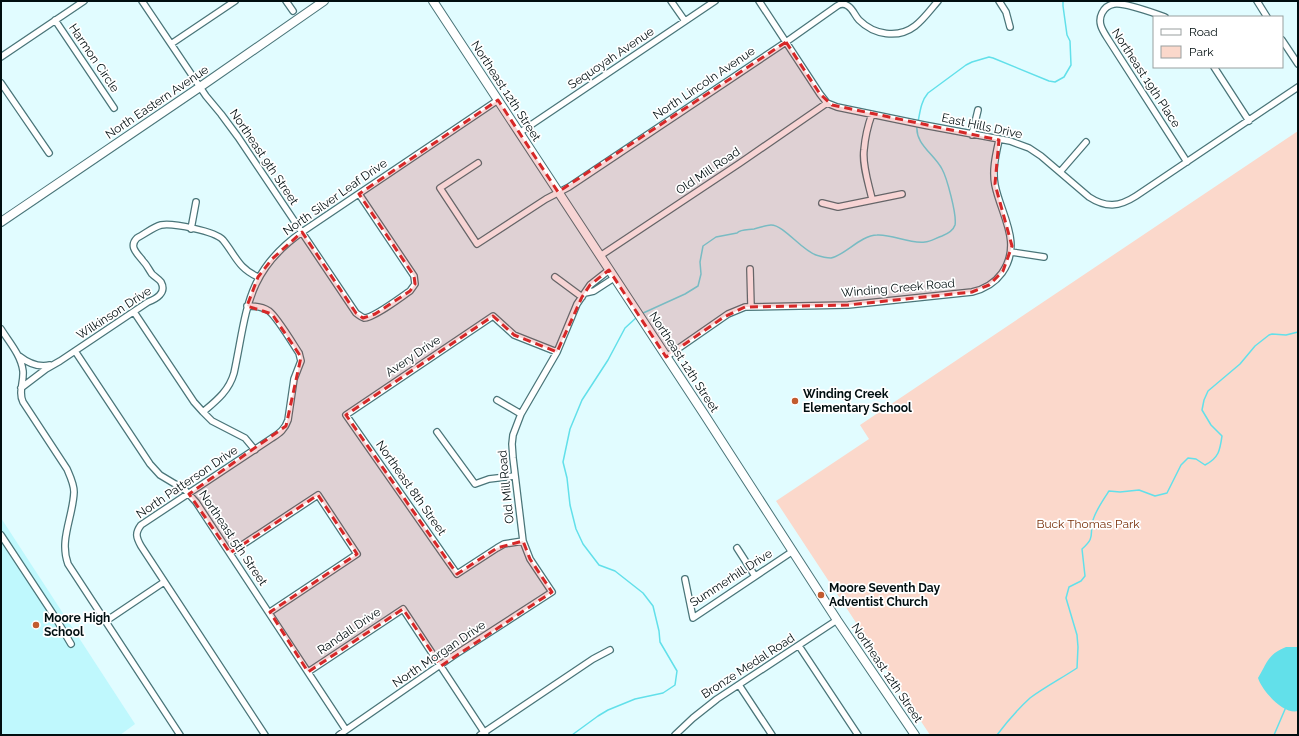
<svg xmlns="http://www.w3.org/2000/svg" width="1299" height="736" font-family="Raleway,sans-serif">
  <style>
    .built { fill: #bff8fd }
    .green { fill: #fbd8cb }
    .water { fill: #62e0ea }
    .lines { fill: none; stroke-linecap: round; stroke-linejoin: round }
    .stream { stroke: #62e0ea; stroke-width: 1.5 }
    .street-casing { stroke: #4a7579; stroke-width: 8 }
    .secondary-casing { stroke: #4a7579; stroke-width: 10 }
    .street { stroke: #fff; stroke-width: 5.5 }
    .secondary { stroke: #fff; stroke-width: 8 }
    .marked { fill: #d62828; fill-opacity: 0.2; stroke: #d62828; stroke-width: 3; stroke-dasharray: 8 5; stroke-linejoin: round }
    .poi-dot { fill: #c25b2e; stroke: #fff; stroke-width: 1.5 }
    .labels { text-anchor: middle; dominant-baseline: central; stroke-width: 3.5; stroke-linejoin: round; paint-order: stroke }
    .street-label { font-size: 12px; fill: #010e10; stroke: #fff }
    .poi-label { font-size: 12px; font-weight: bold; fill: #010e10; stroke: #fff; text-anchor: start }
    .park-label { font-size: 12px; fill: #782e07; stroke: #fff }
  </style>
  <rect width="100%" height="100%" fill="#e1fcff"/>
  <path class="built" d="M1,518L135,724L120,735H1Z"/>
  <path class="green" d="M1298,131V735H930L776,501L869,439L860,425Z"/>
  <path class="water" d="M1286,647H1298V711C1284,715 1262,691 1258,678C1267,663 1268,654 1286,647Z"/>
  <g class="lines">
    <path class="stream" d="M918,122C920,112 921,101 928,93L966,65L972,62L989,57L993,58L1049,81L1055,82L1064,77L1071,65L1070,41L1067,35L1063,6V1
      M641,314L685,294L698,286L701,274L700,262L703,246L716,237L737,233C741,229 748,230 754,229C759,228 766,225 771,225C784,225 801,250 816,255C819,256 827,258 831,258C844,256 861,235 877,235C893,234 908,244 925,242C930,242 936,238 942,236C947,234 953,231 955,225C957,215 947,178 942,169C934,154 915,144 917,126
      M572,735L598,716L608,710L635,699L663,693L675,685L677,671L660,642L659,631L653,606L643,593L615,571L599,565L583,544L576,529L570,505L567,478L563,462L570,429L582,400L608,360L625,328L637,317
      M997,735C1006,723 1019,708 1030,698C1045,687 1062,678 1077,668L1078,647L1077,635L1066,598L1069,587L1081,581L1085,576L1082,549C1096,537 1089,535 1093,520C1096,510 1103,500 1109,491L1120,492L1139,490L1155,496L1167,493L1181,465L1188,458L1196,459L1205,465C1219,458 1220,450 1222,436L1211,425L1202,410L1204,400L1208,391L1240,364L1255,346L1269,335L1272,334L1286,335L1298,332
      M1274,735L1286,707"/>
    <g class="street-casing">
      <path id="street" d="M142,1L206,96L221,114L238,137L356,313C359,315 361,317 364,318C374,318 401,297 410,291L415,284L414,276L359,194
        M286,1L293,11
        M671,1L685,21
        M759,1L820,94L827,103L837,107L924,125L1010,141L1029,148L1041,156L1089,197C1106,208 1119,207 1136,196L1298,87
        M999,1L1006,12L1010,27
        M1257,1L1267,17
        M1165,17C1153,13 1125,2 1114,4C1108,5 1104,9 1102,13C1097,23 1103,31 1108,39L1187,162
        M55,20L114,108
        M1282,40L1298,64
        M171,44L235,1
        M1,57L84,1
        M1214,67L1249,121
        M1,83L49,153
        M519,133L715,1
        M972,135L978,110
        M478,163L440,188L477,244L546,199L569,187L786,42L837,6C840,4 844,3 848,6C853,9 855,16 859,20C874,35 898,39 915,26C924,19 931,9 938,1
        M1060,172L1086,142
        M872,199C869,185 862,165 864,150C865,138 868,125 872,114
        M822,203L838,207L902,194
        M191,229L196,202
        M1011,252L1044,257
        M600,256L740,163L827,103
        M750,269L751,306
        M555,277L582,297
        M585,293L594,291L614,278
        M247,306C255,306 263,307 269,311C277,317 293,344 299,353L301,361L294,379L288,420C285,429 280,433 272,438L141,525C135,533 136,537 141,546L265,735
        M134,312L194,402L203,412L212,421L245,438L255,450
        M1,329C9,342 21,355 23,371C24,382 18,392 23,402L67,469C70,476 74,484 74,492C73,517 59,540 68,564L180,735
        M75,351L150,464L160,475L185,490L196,502L346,730
        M19,356C28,363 38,368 50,365
        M666,357L728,314L745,307L848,305L972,292C985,289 994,284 1002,273C1023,243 1001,215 995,185C992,170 996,154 999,140
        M21,388L46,369L60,361L148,302C156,299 167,293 161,282C159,279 155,277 152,274C149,270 147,265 143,261C138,254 128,247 137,238C145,234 153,227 161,225C173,223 215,231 223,240C236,256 238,268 258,277
        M497,400L521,414
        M203,412C216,401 229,391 234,373C247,312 245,272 302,232L498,100
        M437,432L475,484L489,479L514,476
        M1,535L55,617L71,644
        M523,541L504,544L497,548L457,574L346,415L493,316L514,335L557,352
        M737,548L755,576
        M230,553L318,495L357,554L270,612
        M685,579L693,618L793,551
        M106,621L164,582
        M799,646L858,735
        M308,672L403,609L486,735
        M739,685L772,735
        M339,735L453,656L552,592L530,559L523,541L513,458L512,444L513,435L521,414L557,352L577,304L590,285L609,270
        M480,735L593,659L610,650
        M675,735L693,718L717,699L837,620"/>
    </g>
    <g class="secondary-casing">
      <path id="secondary" d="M433,1L704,414L837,620L915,735
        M1,222L200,87L324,1"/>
    </g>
    <use href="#street" class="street"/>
    <use href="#secondary" class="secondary"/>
  </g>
  <path class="marked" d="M786,42L820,94L832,105L999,140L995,184L1012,246L1003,271L989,285L972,292L848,305L745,307L724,317L666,357L609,270L590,285L582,297L557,352L514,335L493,316L346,415L457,574L497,548L523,541L530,559L552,592L441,666L403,609L308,672L270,612L357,554L318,495L230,553L189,494L286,426L301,357L272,314L247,306L258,277L272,259L302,232L356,313L363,318L375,314L410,291L415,284L414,276L359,194L498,100L558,192Z"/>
  <g class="poi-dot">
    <circle cx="795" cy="401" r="4"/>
    <circle cx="821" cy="595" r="4"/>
    <circle cx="36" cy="625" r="4"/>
  </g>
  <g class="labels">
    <g class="street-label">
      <text transform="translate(94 58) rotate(56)">Harmon Circle</text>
      <text transform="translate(611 58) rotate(-34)">Sequoyah Avenue</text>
      <text transform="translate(1146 78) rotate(57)">Northeast 19th Place</text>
      <text transform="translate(704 83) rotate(-34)">North Lincoln Avenue</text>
      <text transform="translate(506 91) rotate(57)">Northeast 12th Street</text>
      <text transform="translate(157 102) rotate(-34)">North Eastern Avenue</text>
      <text transform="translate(982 126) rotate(12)">East Hills Drive</text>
      <text transform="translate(264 157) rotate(56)">Northeast 9th Street</text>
      <text transform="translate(708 171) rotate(-34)">Old Mill Road</text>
      <text transform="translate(335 197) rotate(-35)">North Silver Leaf Drive</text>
      <text transform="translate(898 288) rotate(-5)">Winding Creek Road</text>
      <text transform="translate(114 313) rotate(-33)">Wilkinson Drive</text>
      <text transform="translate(413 356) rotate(-34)">Avery Drive</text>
      <text transform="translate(684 362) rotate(57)">Northeast 12th Street</text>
      <text transform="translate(187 482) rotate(-34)">North Patterson Drive</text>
      <text transform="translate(506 487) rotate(-96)">Old Mill Road</text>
      <text transform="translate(411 488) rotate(55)">Northeast 8th Street</text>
      <text transform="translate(233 538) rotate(56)">Northeast 5th Street</text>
      <text transform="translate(731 578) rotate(-33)">Summerhill Drive</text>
      <text transform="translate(349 631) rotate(-34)">Randall Drive</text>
      <text transform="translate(439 654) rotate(-34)">North Morgan Drive</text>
      <text transform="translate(748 666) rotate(-33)">Bronze Medal Road</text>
      <text transform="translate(887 673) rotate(56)">Northeast 12th Street</text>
    </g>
    <g class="poi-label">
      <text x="803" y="394">Winding Creek<tspan x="803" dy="14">Elementary School</tspan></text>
      <text x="829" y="588">Moore Seventh Day<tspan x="829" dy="14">Adventist Church</tspan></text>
      <text x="44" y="618">Moore High<tspan x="44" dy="14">School</tspan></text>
    </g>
    <g class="park-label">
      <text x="1088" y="524">Buck Thomas Park</text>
    </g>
  </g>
  <rect width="1299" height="736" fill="none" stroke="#010e10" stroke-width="4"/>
  <rect x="1153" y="16" width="130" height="52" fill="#ffffff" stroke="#999f9f"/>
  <rect x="1161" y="29" width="20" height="6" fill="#ffffff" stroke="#999f9f"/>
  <text x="1189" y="36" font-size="12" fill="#010e10">Road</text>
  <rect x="1161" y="46" width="20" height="12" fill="#fbd8cb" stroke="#999f9f"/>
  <text x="1189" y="56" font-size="12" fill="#010e10">Park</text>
</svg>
